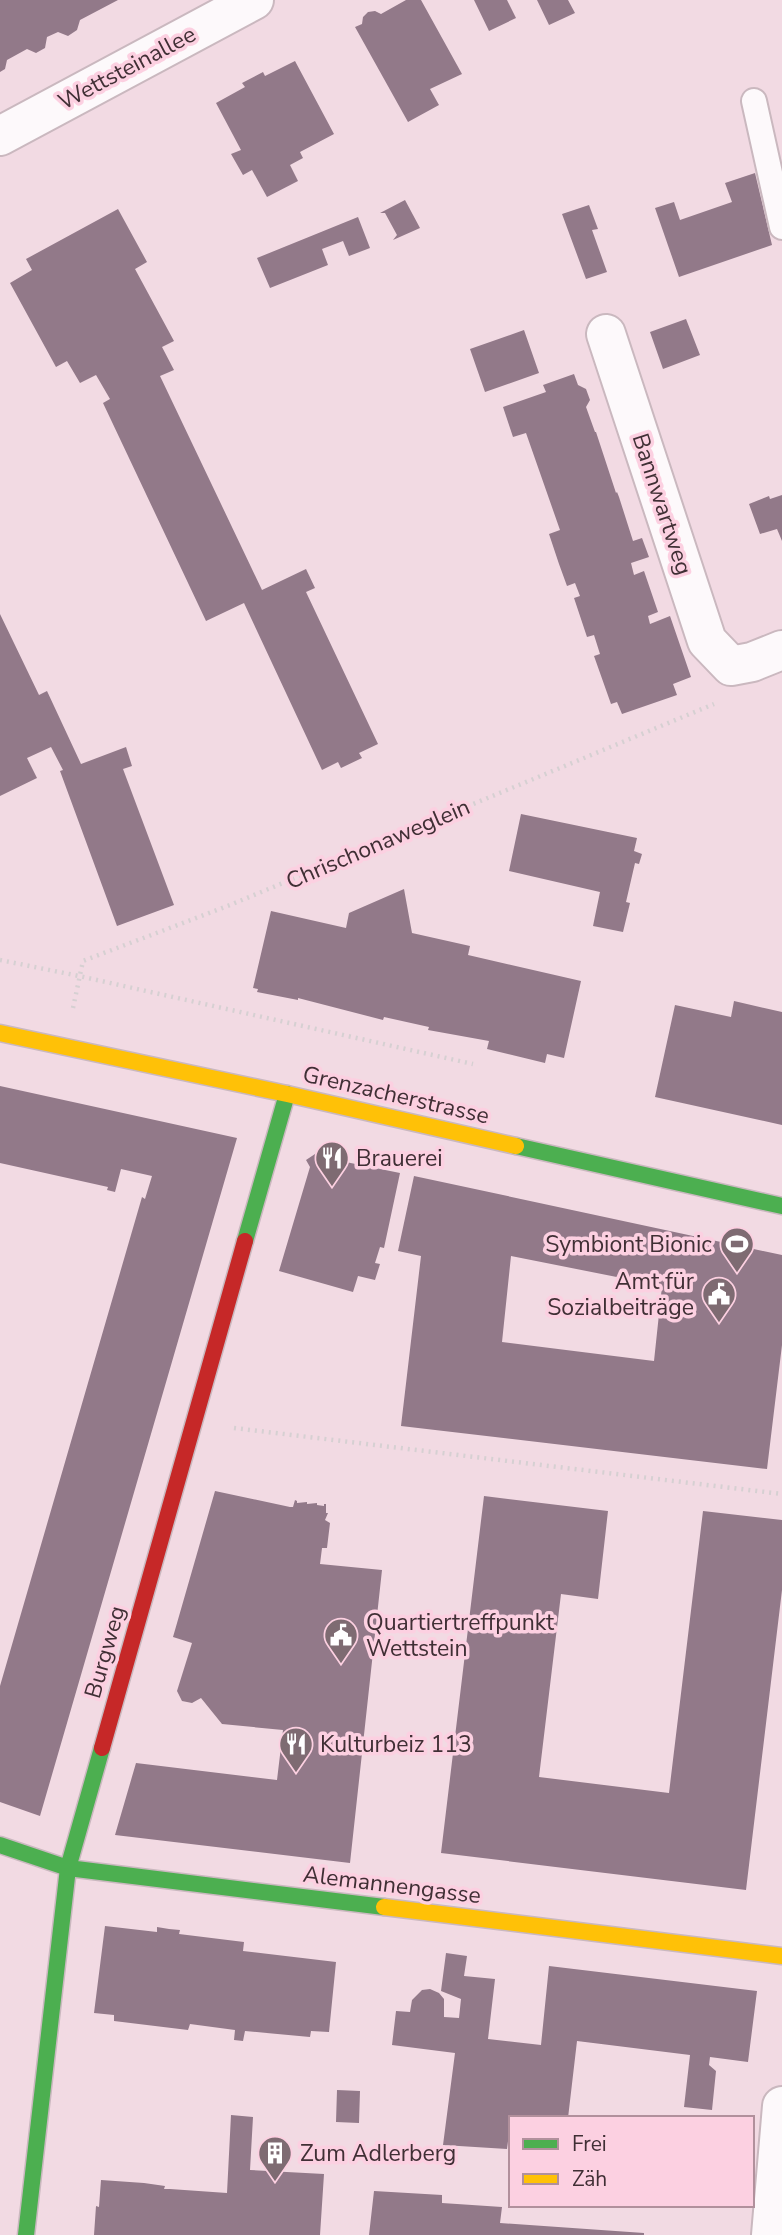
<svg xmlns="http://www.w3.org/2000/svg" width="782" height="2235" font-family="'Nunito Sans',sans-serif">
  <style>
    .building { fill: #927989; fill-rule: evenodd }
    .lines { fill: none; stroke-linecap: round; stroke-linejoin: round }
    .lane-casing { stroke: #cab8bf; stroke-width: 28 }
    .street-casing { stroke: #cab8bf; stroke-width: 42 }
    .fast-casing { stroke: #cab8bf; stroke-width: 19 }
    .slow-casing { stroke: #cab8bf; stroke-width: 19 }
    .jam-casing { stroke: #cab8bf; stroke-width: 19 }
    .path { stroke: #d6d0d2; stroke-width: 4.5; stroke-dasharray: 2 5; stroke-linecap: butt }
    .lane { stroke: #fdf9fb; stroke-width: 24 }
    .street { stroke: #fdf9fb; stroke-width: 38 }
    .fast { stroke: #4caf50; stroke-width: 16 }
    .slow { stroke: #ffc107; stroke-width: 16 }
    .jam { stroke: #c62828; stroke-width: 16 }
    .labels { text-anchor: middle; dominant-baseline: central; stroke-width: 7; stroke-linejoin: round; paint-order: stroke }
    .street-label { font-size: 23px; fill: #402f35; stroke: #fcd0e1 }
    .poi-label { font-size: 23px; fill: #402f35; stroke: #fcd0e1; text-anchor: start }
  </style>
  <rect width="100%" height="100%" fill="#f2dae3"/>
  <path class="building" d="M0,0H118L80,20L77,30L68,36L58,32L47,37L45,48L36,53L27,49L7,60L5,69L0,72Z
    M406,0H421L462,74L430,89L439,105L408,122L355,27L362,24L363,17L368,12L375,11L381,14Z
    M474,0H507L516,18L489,31Z
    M537,0H568L575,13L549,25Z
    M295,61L334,134L300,152L303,158L290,165L298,181L267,197L252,170L243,175L231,154L241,150L216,103L245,87L242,83L263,72L265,76Z
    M755,173L772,245L679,277L655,208L674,202L680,220L732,202L725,183Z
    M405,200L420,228L393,240L397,235L385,213H380Z
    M589,205L598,229L592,230L607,272L586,279L562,214Z
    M118,209L147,262L135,269L174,341L162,347L174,370L160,376L262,590L306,569L315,588L306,592L378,744L359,753L362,758L341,768L338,762L322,770L244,603L206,621L103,403L110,399L96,375L80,383L67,361L56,367L10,283L32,270L26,259Z
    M358,217L370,248L349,256L343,241L322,249L328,265L270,288L257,258Z
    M686,319L700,355L663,369L650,332Z
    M524,330L539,373L485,392L470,349Z
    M574,374L578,385L586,389L590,400L586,407L595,432H596L616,493L617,492L619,497L633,541L642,538L649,557L631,563L634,575L644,571L658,612L648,616L650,624L670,616L691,677L673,684L677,695L622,714L617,702L611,704L594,656L600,654L594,635L587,637L574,598L580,596L575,583L567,586L559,564L549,534L560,530L526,433L513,437L503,407L546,392L543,385Z
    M782,495V541L777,529L760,534L749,504L769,496L770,499Z
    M0,614L39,695L47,691L81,764L126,747L132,766L123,769L174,905L117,926L60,771L63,770L51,747L27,758L37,778L0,796Z
    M521,814L637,838L634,851L642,854L639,864L635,863L626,902L630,903L623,932L593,926L600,892L509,871Z
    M404,889L412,933L470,946L468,955L581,981L564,1058L547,1054L545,1063L487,1049L489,1041L428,1030L429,1027L384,1017L383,1020L298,998V1000L257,992L258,989L253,988L271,911L346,928L349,913Z
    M734,1001L782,1012V1125L655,1097L675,1005L731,1017Z
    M0,1086L237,1138L40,1816L0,1802V1686L142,1197L145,1199L152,1176L121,1169L115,1192L107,1190L108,1187L0,1163Z
    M321,1150L326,1158L400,1173L384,1248L380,1247L375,1263L380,1264L375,1280L358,1276L353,1292L279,1271L310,1167L306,1160Z
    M414,1176L782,1255V1345L767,1469L401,1426L421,1256L398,1251ZM511,1256L662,1286L654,1361L502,1342Z
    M215,1491L290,1507H293L295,1500L297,1501V1503L307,1502V1504L317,1503V1505L324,1506V1504H326V1513H328L325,1520L330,1523L327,1548H322L320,1564L382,1570L350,1863L115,1835L136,1763L277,1780L283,1730L222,1724L201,1698L192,1703L182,1701L177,1691L192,1643L173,1637Z
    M484,1496L608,1511L598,1599L561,1594L539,1777L669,1793L703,1511L782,1520V1590L746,1890L441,1853Z
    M105,1926L157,1932V1927L169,1929L180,1930L179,1934L244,1942L243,1951L336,1962L329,2032L311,2031L310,2037L245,2031L243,2041L234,2040L235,2030L190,2024L188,2030L114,2021V2015L94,2013Z
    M446,1953L467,1956L464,1976L495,1979L488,2039L541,2045L549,1966L757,1991L748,2062L710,2057L709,2065L716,2071L712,2110L684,2107L690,2055L577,2041L568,2118H511L507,2149L443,2145L455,2053L392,2045L396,2011L410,2012L412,2000L422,1990L430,1989L439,1993L444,1999V2017L459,2018L461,1999L441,1991Z
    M337,2090L360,2091L359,2123L336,2122Z
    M231,2115L253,2117L250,2170L324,2174L320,2235H94L96,2206L99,2207L101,2180L144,2183L165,2186L164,2189H170L227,2193Z
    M374,2191L442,2195V2203L502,2207L500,2223L644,2233V2235H369Z"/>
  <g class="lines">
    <g class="lane-casing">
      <path id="lane" d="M754,101L782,227"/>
    </g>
    <g class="street-casing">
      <path id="street" d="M0,136L254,0
        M606,334L707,641L731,666L752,662L782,650
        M771,2235L782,2106"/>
    </g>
    <g class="fast-casing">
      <path id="fast" d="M516,1146L782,1206
        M245,1241L287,1094
        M0,1845L68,1868L384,1907
        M26,2235L68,1868L102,1748"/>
    </g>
    <g class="slow-casing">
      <path id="slow" d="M0,1033L287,1094L516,1146
        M384,1907L782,1956"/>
    </g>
    <g class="jam-casing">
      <path id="jam" d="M102,1748L245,1241"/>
    </g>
    <path class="path" d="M0,960L79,976L473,1064
      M73,1008L83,961L230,905L714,704
      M234,1428L782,1494"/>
    <use href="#lane" class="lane"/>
    <use href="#street" class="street"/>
    <use href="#fast" class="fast"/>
    <use href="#slow" class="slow"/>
    <use href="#jam" class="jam"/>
  </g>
  <defs>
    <g id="restaurant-pin" transform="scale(1.75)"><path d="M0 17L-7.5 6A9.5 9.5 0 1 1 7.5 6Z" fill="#7e6b72" stroke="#fcd0e1"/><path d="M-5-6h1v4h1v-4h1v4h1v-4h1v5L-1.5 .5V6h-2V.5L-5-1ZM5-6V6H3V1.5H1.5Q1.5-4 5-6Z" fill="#fff"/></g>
    <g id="stadium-pin" transform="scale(1.75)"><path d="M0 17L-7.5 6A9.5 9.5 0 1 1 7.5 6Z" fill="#7e6b72" stroke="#fcd0e1"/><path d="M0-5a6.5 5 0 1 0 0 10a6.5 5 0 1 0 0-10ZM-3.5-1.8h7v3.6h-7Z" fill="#fff"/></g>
    <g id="civic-pin" transform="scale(1.75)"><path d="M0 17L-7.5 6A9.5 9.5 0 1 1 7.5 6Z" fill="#7e6b72" stroke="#fcd0e1"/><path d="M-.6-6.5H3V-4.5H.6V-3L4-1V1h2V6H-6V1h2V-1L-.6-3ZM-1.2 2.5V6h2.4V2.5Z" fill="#fff"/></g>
    <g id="building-pin" transform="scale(1.75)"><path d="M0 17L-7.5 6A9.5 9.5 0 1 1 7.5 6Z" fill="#7e6b72" stroke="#fcd0e1"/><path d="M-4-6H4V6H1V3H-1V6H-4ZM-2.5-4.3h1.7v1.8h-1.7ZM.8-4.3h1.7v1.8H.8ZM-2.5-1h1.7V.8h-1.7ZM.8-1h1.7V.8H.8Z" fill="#fff"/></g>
  </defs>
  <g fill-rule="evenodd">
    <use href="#restaurant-pin" x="332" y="1158"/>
    <use href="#stadium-pin" x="737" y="1244"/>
    <use href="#civic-pin" x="719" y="1294"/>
    <use href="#civic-pin" x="341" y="1635"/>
    <use href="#restaurant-pin" x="296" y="1744"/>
    <use href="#building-pin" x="275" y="2153"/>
  </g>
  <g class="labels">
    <g class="street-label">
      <text transform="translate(127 68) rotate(-28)">Wettsteinallee</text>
      <text transform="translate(662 504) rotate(72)">Bannwartweg</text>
      <text transform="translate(378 844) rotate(-23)">Chrischonaweglein</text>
      <text transform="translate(396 1095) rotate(13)">Grenzacherstrasse</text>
      <text transform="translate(105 1652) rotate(-74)">Burgweg</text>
      <text transform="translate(392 1885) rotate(7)">Alemannengasse</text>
    </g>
    <g class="poi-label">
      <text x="356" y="1158">Brauerei</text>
      <text x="712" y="1244" text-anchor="end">Symbiont Bionic</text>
      <text x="694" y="1281" text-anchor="end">Amt für<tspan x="694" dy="26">Sozialbeiträge</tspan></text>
      <text x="366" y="1622">Quartiertreffpunkt<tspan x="366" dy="26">Wettstein</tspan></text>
      <text x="320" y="1744">Kulturbeiz 113</text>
      <text x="300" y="2153">Zum Adlerberg</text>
    </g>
  </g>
  <rect x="509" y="2116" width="245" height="91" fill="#fcd0e1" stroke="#b1909c" stroke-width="2"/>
  <rect x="523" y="2139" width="35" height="10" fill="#4caf50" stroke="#b1909c" stroke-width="2"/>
  <text x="572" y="2151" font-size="21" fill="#402f35">Frei</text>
  <rect x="523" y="2174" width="35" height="10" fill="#ffc107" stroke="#b1909c" stroke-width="2"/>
  <text x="572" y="2186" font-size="21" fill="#402f35">Zäh</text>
</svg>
